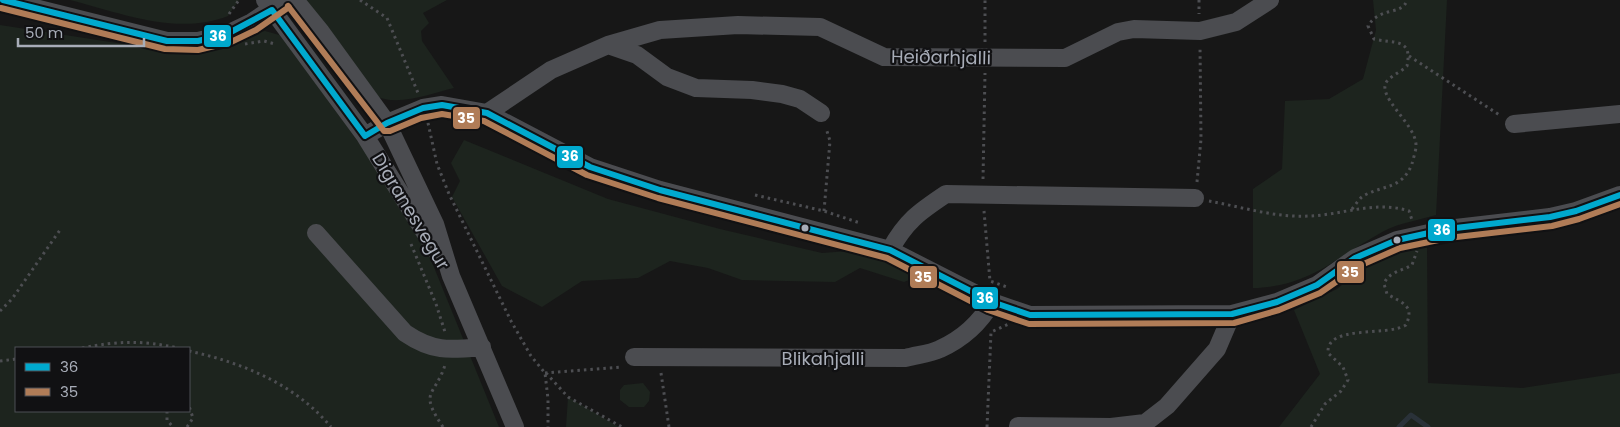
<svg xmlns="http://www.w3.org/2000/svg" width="1620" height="427" font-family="Poppins,sans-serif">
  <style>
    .green { fill: #1d241e; fill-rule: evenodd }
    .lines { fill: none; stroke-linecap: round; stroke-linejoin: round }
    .stream { stroke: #2a3239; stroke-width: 5 }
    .path { stroke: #4d4e52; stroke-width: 3; stroke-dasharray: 2.5 4; stroke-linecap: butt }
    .minor { stroke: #4b4c50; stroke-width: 18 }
    .bus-1-casing { stroke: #111113; stroke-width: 10 }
    .bus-2-casing { stroke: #111113; stroke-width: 10 }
    .bus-1 { stroke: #00a9ce; stroke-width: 6 }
    .bus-2 { stroke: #b07c57; stroke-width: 6 }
    .bus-dot { fill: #a8adb8; stroke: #111113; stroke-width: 2 }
    .labels { text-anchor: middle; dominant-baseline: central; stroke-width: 4.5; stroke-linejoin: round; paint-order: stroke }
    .street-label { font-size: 18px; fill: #a8adb8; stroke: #111113 }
    .line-badge { stroke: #111113; stroke-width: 2 }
    .badge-label { font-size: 14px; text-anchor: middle; font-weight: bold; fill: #fff }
  </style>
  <rect width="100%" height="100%" fill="#171717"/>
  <path class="green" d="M70,0H239L228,16C177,36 121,13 70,0Z
    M301,0H447L423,13L429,23L421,31L422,41L454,88C431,93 397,108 374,95Z
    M1373,0H1447L1436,215C1419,220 1399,223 1384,231C1338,256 1310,287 1253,288V189L1282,169L1285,101L1329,99L1363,79L1376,30Z
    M0,25L182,53L214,49L251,33L265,31L283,36L291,44L329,102L375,165L429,255L499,427H0ZM16,348H189V411H16Z
    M464,140L608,199L720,229L822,253L862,250L912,271L914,278L904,282L860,268L835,282L742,280L708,268L670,261L638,278L582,281L542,307L502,286L452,197L460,181L451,163Z
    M1427,244L1428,383L1523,388L1620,373V427H1279L1320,374L1294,310L1337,289L1362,269L1397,251Z
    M643,383L650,392L649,401L644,407H629L620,400V390L624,385Z
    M568,397L619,427H566Z"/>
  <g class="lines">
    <path class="stream" d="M1399,427L1411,415L1428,427"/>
    <path class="path" d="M360,0L387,18L418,93
      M1199,0V14
      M229,14L239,0
      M985,42V0
      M245,44L264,41L275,44
      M1409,56L1501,116
      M428,123L437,164L449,194L511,321L531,356L545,373L548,399V427
      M983,179L985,73
      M1197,182L1201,139L1200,46
      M755,195L824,211L860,223
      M1209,201C1242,207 1276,218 1309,216C1343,215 1375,200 1409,211L1412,220
      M1352,209C1356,204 1360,197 1365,195C1384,185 1402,189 1412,164C1413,159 1416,151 1416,146C1417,124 1373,95 1388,80C1393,75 1402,71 1407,66C1413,37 1393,44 1374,39L1368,26C1380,6 1402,16 1407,0
      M824,211L830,141L826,128
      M984,211L990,281L1007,287
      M411,244L436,304L445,332
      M0,311L12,299L60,230
      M82,348C118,341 141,340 178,348
      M189,351C243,363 295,384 331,427
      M0,361L16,359
      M545,373L622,367
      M546,373L568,397L622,427
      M661,373L669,427
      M167,411V420L173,427
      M187,427L193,418L189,406
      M443,427C418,390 435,397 445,365
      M987,427L991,332L1009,324
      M1311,427L1325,404L1341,391L1348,380L1343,367L1328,353C1326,324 1387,337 1406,325C1415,305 1402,303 1387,294L1384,284C1388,272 1402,271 1412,265L1417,251"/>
    <path class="minor" d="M3,0L167,41H198L227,34L252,22L280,3
      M265,0L365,136L437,252
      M295,0L321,32L387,123L435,224L451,276L515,427
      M608,45L637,55L667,77L696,88L752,90L782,94L800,99L821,113
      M487,113L551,70L608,45L660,30L738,25L820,27L884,57L1065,58L1118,32L1134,29L1200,31L1236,22L1270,0
      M1514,124L1620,114
      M365,136L387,123L423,108L442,105L487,113L590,167L660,190L890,250L992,302L1030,315L1232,314L1277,302L1317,285L1355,258L1397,240L1447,229L1550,217L1576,211L1620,195
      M316,233L405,333C433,352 449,350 482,347
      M890,250C906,221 919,212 946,194L1195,198
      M634,357L906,358C916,355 930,354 940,349C962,339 980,323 992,302
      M1018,426L1111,427L1145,423L1167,406L1217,349L1232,314"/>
    <g class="bus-1-casing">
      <path id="bus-1" d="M3,0L167,41H198L227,34L272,10L365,136L387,123L423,108L442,105L487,113L590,167L660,190L890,250L992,302L1030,315L1232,314L1277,302L1317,285L1355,258L1397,240L1447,229L1550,217L1576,211L1620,195"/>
    </g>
    <g class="bus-2-casing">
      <path id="bus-2" d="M288,6L384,131H390L421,118L442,114L484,121L587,175L658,198L887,258L988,310L1029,324L1234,323L1279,310L1320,293L1359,266L1400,248L1448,238L1552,226L1579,219L1620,204
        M1,8L165,49L198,50L231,42L256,30L289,7"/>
    </g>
    <use href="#bus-1" class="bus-1"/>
    <use href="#bus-2" class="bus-2"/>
  </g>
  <g class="bus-dot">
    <circle cx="805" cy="228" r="4.5"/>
    <circle cx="1397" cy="240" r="4.5"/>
  </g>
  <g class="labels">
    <g class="street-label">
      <text transform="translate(941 57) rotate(1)">Heiðarhjalli</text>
      <text transform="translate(411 211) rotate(59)">Digranesvegur</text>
      <text x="823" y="358">Blikahjalli</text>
    </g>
  </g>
  <g class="line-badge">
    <rect x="203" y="24" width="29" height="24" rx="5" fill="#00a9ce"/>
    <rect x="452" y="106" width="29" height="24" rx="5" fill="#b07c57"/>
    <rect x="556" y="145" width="28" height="24" rx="5" fill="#00a9ce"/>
    <rect x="1427" y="218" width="29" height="24" rx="5" fill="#00a9ce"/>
    <rect x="1336" y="260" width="29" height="24" rx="5" fill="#b07c57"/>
    <rect x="909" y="265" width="29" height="24" rx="5" fill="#b07c57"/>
    <rect x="971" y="286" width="28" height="24" rx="5" fill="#00a9ce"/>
  </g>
  <g class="badge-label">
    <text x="218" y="41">36</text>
    <text x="466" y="123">35</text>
    <text x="570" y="161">36</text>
    <text x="1442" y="235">36</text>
    <text x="1350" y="277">35</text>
    <text x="923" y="282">35</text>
    <text x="985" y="303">36</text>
  </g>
  <rect x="15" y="347" width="175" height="65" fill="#111113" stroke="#4d4f55"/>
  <rect x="25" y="363" width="25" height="8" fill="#00a9ce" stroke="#4d4f55"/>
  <text x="60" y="372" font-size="15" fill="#a8adb8">36</text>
  <rect x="25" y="388" width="25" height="8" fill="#b07c57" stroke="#4d4f55"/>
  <text x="60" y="397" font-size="15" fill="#a8adb8">35</text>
  <path d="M18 38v8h126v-8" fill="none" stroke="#a8adb8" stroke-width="2.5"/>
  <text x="25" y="38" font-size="15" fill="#a8adb8" stroke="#111113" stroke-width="4" paint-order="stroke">50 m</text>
</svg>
